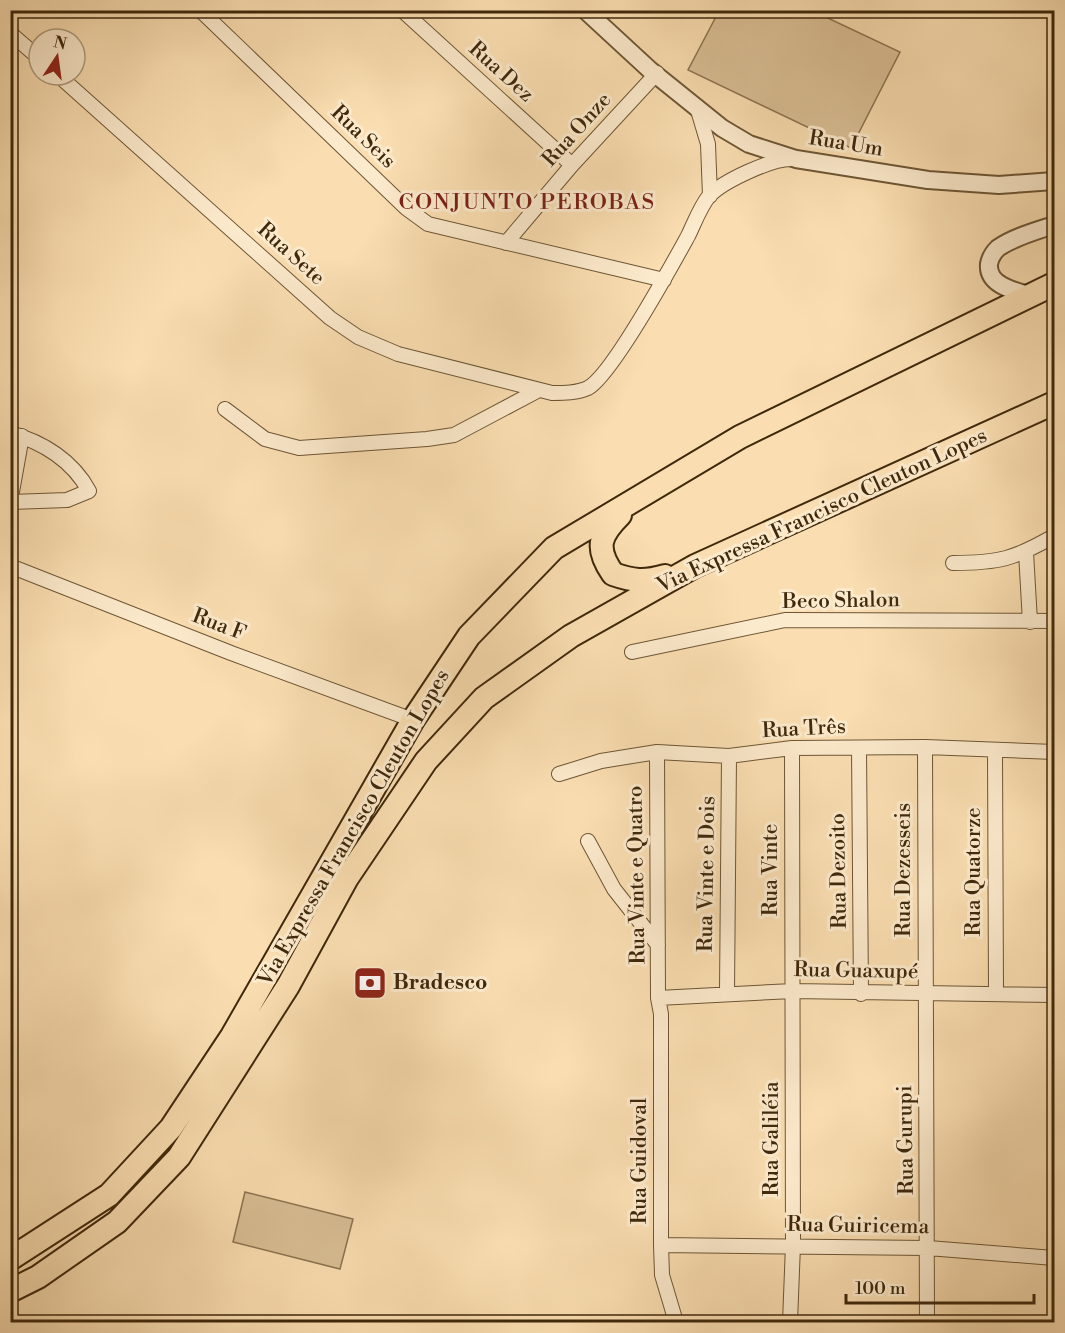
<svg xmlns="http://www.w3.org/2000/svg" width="1065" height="1333" font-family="'Libre Bodoni',serif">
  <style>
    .green { fill: #dabf95; stroke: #8c7450; stroke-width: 1.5 }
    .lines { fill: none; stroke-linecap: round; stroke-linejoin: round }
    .minor-casing { stroke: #6e5635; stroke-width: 16 }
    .tertiary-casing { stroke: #6e5635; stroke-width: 20 }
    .trunk-casing { stroke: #3f280c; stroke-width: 26 }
    .minor { stroke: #fceacc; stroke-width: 14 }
    .tertiary { stroke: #fceacc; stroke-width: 16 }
    .trunk { stroke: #fadeb1; stroke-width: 22 }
    .labels { text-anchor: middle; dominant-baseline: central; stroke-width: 6; stroke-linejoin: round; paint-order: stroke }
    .street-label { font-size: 21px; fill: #3f280c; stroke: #fceacc }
    .poi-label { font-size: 21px; font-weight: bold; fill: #3f280c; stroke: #fceacc; text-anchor: start }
    .neighbourhood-label { font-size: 22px; letter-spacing: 1.5px; fill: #7a1f14; stroke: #fceacc }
  </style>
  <rect width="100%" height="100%" fill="#fadeb1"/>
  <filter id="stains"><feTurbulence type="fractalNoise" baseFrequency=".00333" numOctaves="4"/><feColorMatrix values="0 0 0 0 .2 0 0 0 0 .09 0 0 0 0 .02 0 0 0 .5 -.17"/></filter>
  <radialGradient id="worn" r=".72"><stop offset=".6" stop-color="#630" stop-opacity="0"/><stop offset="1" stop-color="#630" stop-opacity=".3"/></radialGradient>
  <path class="green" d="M719,11H813L900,52L851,148L688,70Z
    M245,1192L353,1219L340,1269L233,1242Z"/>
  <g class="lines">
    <g class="minor-casing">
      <path id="minor" d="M200,10L406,208L428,224L664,280
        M402,10L572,165
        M10,33L39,58
        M58,75L330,318L358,337L398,354L552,393C564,393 577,393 588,388C612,375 672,265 688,236C694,224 700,207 709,196C723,181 771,159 791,159
        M697,107L708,144L710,196
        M506,243L572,165L657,73
        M225,409L265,439L299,448L427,439L454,435L537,391
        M10,433C43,442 73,461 89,491L67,500L11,502
        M10,503L22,436
        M1026,552L1030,622
        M953,563C999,563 1014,559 1054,536
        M10,566L231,653L413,720
        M632,652L785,620L1054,621
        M925,747L927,1322
        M859,748L861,994
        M995,751L996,993
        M657,752L658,998L661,1014V1245L662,1275L676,1322
        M559,774L601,761L657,752L729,756L792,748L925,747L1054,752
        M588,841L614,889L658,945
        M727,993L729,756
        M658,998L793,991L1054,995
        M661,1245L928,1248L1054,1258
        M790,1322L793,1245L792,748"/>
    </g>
    <g class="tertiary-casing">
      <path id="tertiary" d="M585,10L650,70L722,128L749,144L796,159L928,180L999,185L1054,181
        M1029,295C1014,291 987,285 989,264C990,258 994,252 998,248C1014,237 1036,231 1054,225"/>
    </g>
    <g class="trunk-casing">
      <path id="trunk" d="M620,515C599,536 595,548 613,574C633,581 644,582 665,576
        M10,1259L109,1195L171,1128L232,1036L413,720L469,636L554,548L740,437L1054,284
        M10,1291L38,1277L117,1222L179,1157L288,986L347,878L426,761L484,698L571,636L695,566L1054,403"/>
    </g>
    <use href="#minor" class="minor"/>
    <use href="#tertiary" class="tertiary"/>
    <use href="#trunk" class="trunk"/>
  </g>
  <defs>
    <g id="bank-square" transform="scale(1.725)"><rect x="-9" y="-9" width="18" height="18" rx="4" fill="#8f2418" stroke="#fceacc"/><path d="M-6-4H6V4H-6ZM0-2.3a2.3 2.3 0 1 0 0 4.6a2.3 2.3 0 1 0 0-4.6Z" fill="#fff"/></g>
  </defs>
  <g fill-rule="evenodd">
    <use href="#bank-square" x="370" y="983"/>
  </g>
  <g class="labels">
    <g class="street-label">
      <text transform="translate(501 72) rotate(42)">Rua Dez</text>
      <text transform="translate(577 130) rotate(-48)">Rua Onze</text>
      <text transform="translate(363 137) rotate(44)">Rua Seis</text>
      <text transform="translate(846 144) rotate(9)">Rua Um</text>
      <text transform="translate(291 254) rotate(42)">Rua Sete</text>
      <text transform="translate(822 511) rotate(-25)">Via Expressa Francisco Cleuton Lopes</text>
      <text transform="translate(841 601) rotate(-1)">Beco Shalon</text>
      <text transform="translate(219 625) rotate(21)">Rua F</text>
      <text transform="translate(804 729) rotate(-3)">Rua Três</text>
      <text transform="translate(354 828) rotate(-60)">Via Expressa Francisco Cleuton Lopes</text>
      <text transform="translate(771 870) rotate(-90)">Rua Vinte</text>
      <text transform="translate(904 870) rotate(-90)">Rua Dezesseis</text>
      <text transform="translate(839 871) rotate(-91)">Rua Dezoito</text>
      <text transform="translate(974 872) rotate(-90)">Rua Quatorze</text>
      <text transform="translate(707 874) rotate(-89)">Rua Vinte e Dois</text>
      <text transform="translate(637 875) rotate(-91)">Rua Vinte e Quatro</text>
      <text transform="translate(856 971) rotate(1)">Rua Guaxupé</text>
      <text transform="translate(772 1139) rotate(-90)">Rua Galiléia</text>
      <text transform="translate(906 1140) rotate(-91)">Rua Gurupi</text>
      <text transform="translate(640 1161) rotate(-90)">Rua Guidoval</text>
      <text transform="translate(858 1226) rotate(1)">Rua Guiricema</text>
    </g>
    <g class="poi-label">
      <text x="393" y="983">Bradesco</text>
    </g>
    <g class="neighbourhood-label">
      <text x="527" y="202">CONJUNTO PEROBAS</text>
    </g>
  </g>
  <rect width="1065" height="1333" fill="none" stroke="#fadeb1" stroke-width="36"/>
  <rect x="12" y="12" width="1041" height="1309" fill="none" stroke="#3f280c" stroke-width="3"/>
  <rect x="18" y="18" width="1029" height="1297" fill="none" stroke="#3f280c" stroke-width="1.5"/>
  <g transform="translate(57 57) rotate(13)"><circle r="28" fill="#fceacc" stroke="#b09c7f" stroke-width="1.5"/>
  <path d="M0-4.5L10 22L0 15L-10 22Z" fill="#8f2418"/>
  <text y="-9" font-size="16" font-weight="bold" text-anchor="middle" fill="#3f280c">N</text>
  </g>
  <path d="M846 1294v9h188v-9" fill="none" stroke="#3f280c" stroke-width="3"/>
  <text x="855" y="1294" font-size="18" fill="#3f280c" stroke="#fceacc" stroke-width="4.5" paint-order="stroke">100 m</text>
  <rect width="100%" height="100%" filter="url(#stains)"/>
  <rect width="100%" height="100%" fill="url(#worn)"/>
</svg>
